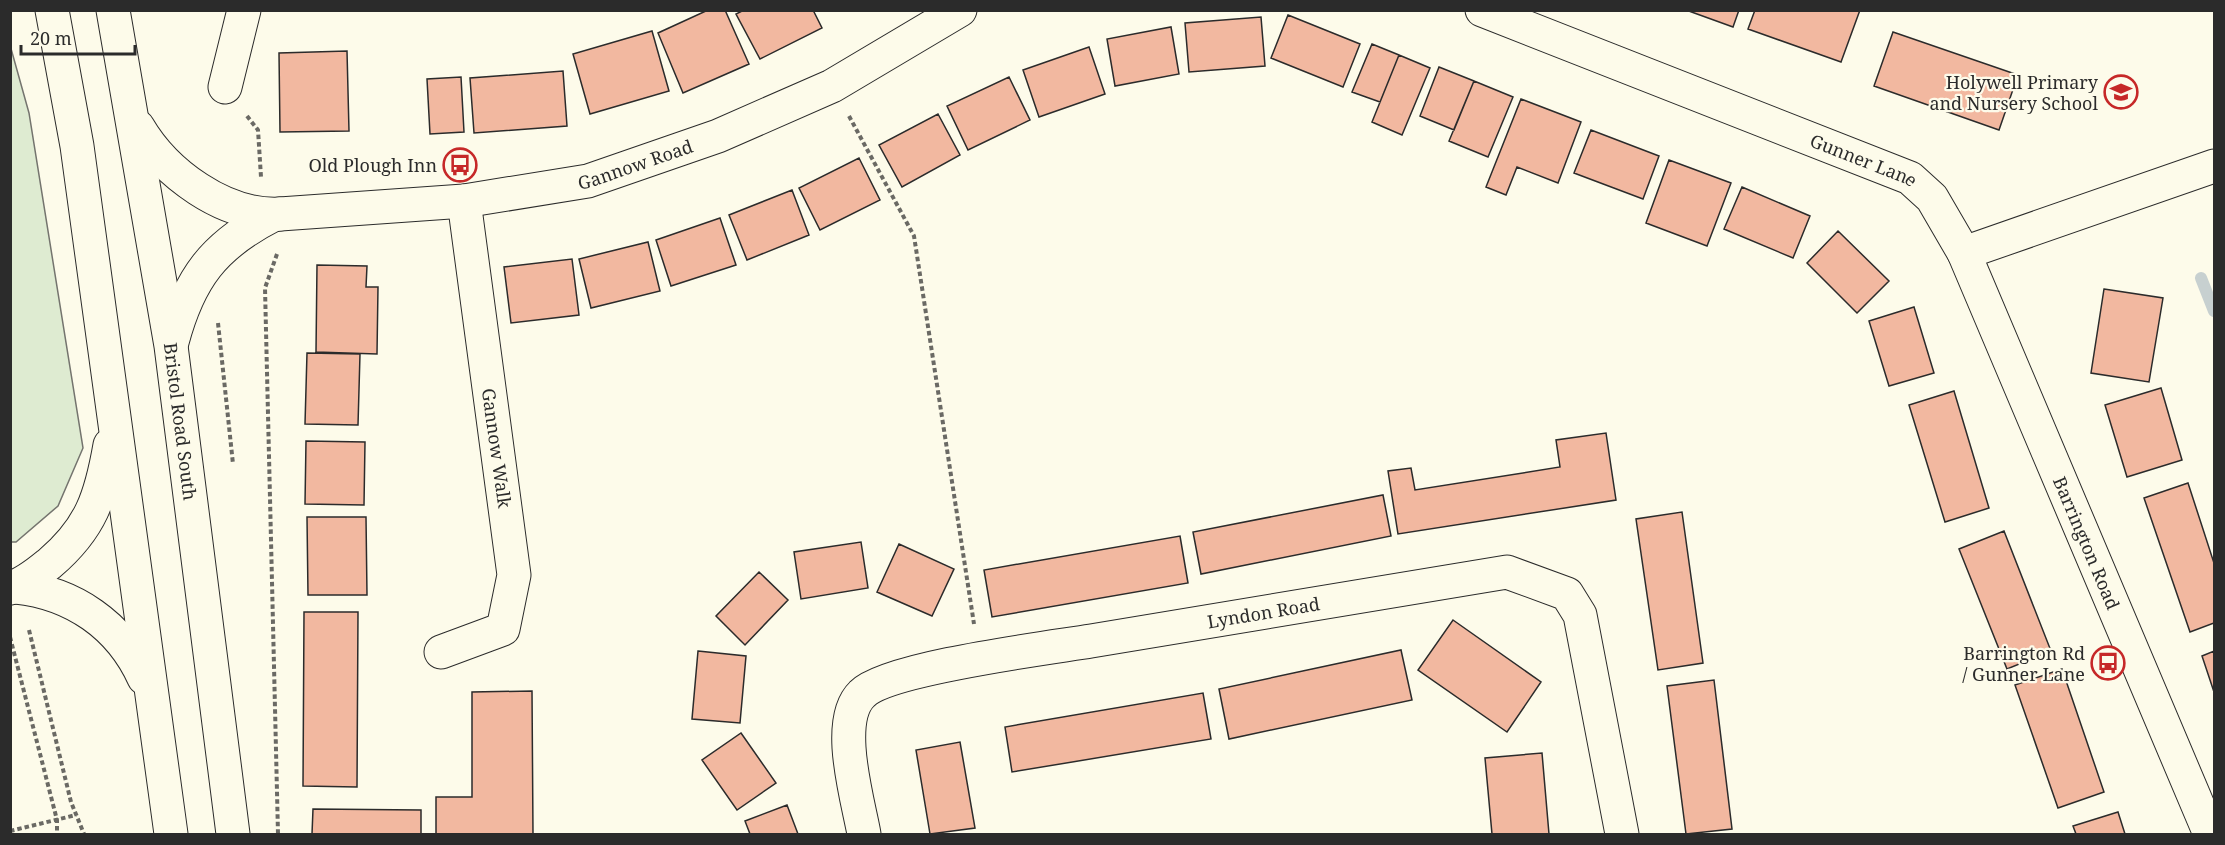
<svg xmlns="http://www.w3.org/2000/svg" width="2225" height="845" font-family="'Noto Serif',serif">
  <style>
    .green { fill: #deebd1; stroke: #74746e; stroke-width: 1.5 }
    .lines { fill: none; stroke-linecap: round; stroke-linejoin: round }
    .stream { stroke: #c7d0d0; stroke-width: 12 }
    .building { fill: #f2b8a0; stroke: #2b2b2b; stroke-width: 1.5 }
    .minor-casing { stroke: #2b2b2b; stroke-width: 35 }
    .tertiary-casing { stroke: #2b2b2b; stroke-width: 35 }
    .trunk-casing { stroke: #2b2b2b; stroke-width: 35 }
    .path { stroke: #6a6964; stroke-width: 4; stroke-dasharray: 4.5 3; stroke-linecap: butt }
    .minor { stroke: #fdfbea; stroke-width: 33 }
    .tertiary { stroke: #fdfbea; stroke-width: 33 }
    .trunk { stroke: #fdfbea; stroke-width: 33 }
    .labels { text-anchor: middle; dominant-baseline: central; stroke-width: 4.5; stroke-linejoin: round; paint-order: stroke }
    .poi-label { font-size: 18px; fill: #2b2b2b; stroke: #fdfbea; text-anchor: end }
    .street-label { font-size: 18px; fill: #2b2b2b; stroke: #fdfbea }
  </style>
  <rect width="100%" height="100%" fill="#fdfbea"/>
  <path class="green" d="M10,45L29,113L83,448L58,506L16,542H10Z"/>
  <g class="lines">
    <path class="stream" d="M2201,278L2214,311"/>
  </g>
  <path class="building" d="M708,10H725L749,64L683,93L658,33Z
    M744,10H813L822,28L760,59L736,14Z
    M1686,10H1739L1733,27Z
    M1755,10H1860L1841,62L1748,29Z
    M1288,15L1360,44L1343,87L1271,58Z
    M1261,17L1265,66L1189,72L1185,23Z
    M1171,27L1179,74L1115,86L1107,39Z
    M652,31L669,91L590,114L573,54Z
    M1893,32L2018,75L1999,130L1874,86Z
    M1372,44L1399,55L1380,102L1352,92Z
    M1089,47L1105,94L1039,117L1023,70Z
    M347,51L349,131L280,132L279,53Z
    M1399,55L1430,68L1402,135L1372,122Z
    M1439,67L1474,81L1454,130L1420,116Z
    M563,71L567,126L474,133L470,78Z
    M461,77L464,132L430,134L427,79Z
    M1009,77L1030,120L968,150L947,106Z
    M1474,81L1513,97L1488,157L1449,141Z
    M1521,99L1581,122L1558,183L1517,167L1506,195L1486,187Z
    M938,114L960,155L902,187L879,145Z
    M1591,130L1659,156L1643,199L1574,173Z
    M859,158L880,200L820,230L799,188Z
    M1669,160L1731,183L1707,246L1646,223Z
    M1742,187L1810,216L1793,258L1724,229Z
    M792,190L809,235L747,260L729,215Z
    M720,218L736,265L671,286L656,240Z
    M1838,231L1889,281L1857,313L1807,263Z
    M648,242L660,291L591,308L579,259Z
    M572,259L579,315L511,323L504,267Z
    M317,265L367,266L366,287H378L377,354L316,352Z
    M2104,289L2163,298L2149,382L2091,373Z
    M1914,307L1934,373L1889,386L1869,321Z
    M307,353L360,354L358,425L305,424Z
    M2161,388L2182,460L2127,477L2105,405Z
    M1954,391L1989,508L1945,522L1909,405Z
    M1606,433L1616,500L1398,534L1388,471L1411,468L1415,490L1560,467L1556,440Z
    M306,441L365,442L364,505L305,504Z
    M2188,483L2214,563V623L2190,632L2144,498Z
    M1383,495L1391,536L1201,574L1193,532Z
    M1682,512L1703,663L1658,670L1636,519Z
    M307,517H366L367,595H308Z
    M2004,531L2051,651L2007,669L1959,549Z
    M1180,536L1188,583L992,617L984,570Z
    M861,542L868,588L801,599L794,552Z
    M899,544L954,569L932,616L877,592Z
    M759,572L788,600L745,645L716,616Z
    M304,612H358L357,787L303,786Z
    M1453,620L1541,682L1507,732L1418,670Z
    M1401,650L1412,700L1229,739L1219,689Z
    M698,651L746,656L740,723L692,719Z
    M2214,651V692L2202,656Z
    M2062,669L2104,792L2058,808L2015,685Z
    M1714,680L1732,829L1686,834L1667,686Z
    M532,691L533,834H436V797H472V692Z
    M1203,693L1211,739L1012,772L1005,727Z
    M741,733L776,783L737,810L702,760Z
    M960,742L975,828L930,834L916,750Z
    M1542,753L1549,834H1492L1485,758Z
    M787,805L798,834H750L745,821Z
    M313,809L421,810V834H312Z
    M2118,812L2125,834H2076L2073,826Z"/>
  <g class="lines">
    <g class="minor-casing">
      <g id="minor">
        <path id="s1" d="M1482,10L1910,178L1932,198L1964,253L2210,834"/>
        <path d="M225,87L244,10"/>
        <path d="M1964,253L2214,166"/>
        <path d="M441,652L503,629L514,575L464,201"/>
        <path id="s2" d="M864,834C858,800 834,721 862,694C887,668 1048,648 1091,641C1229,618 1368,595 1507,572L1567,594L1580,615L1622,834"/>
      </g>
    </g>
    <g class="tertiary-casing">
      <g id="tertiary">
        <path id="s3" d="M280,214L464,201L588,181L718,136L832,86L960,10"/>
      </g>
    </g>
    <g class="trunk-casing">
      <g id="trunk">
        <path d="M52,10L77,146L171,834"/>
        <path id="s4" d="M113,10L171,346L233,834"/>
        <path d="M138,127C165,173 224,217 280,214"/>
        <path d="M172,342C189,278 214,245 273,215"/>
        <path d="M16,587C73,593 120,625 144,678"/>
        <path d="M10,588C25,584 39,572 50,563C91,528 101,497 110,445"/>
      </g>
    </g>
    <path class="path" d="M247,116L258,130L261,177
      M849,116L914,236L974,624
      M277,254L265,288L278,834
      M218,323L233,464
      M29,630L71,802L84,834
      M10,637L57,820V834
      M10,831L76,815"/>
    <use href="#minor" class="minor"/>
    <use href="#tertiary" class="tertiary"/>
    <use href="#trunk" class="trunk"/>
  </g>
  <defs>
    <g id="school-ring" transform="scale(1.725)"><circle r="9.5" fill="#fdfbea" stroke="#c62828" stroke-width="1.5"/><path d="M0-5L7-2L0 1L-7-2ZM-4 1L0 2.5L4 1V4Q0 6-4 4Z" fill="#c62828"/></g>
    <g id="bus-ring" transform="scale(1.725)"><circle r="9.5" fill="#fdfbea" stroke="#c62828" stroke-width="1.5"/><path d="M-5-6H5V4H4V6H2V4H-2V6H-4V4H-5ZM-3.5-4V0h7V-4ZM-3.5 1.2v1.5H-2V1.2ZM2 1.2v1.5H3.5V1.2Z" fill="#c62828"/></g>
  </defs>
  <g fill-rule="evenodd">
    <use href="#school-ring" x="2121" y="92"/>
    <use href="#bus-ring" x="460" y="165"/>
    <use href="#bus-ring" x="2108" y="663"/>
  </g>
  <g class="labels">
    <g class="poi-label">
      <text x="2098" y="82">Holywell Primary<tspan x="2098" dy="21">and Nursery School</tspan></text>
      <text x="437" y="165">Old Plough Inn</text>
      <text x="2085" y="653">Barrington Rd<tspan x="2085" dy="21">/ Gunner Lane</tspan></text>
    </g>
    <g class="street-label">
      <text stroke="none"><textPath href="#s1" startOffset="410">Gunner Lane</textPath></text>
      <text stroke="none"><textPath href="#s3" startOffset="360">Gannow Road</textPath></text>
      <text stroke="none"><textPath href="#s4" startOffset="417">Bristol Road South</textPath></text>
      <text transform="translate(497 448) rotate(82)">Gannow Walk</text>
      <text stroke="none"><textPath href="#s1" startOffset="868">Barrington Road</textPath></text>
      <text stroke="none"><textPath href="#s2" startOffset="556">Lyndon Road</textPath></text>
    </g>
  </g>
  <rect width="2225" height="845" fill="none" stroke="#2b2b2b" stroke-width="24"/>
  <path d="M21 45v9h114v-9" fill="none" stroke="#2b2b2b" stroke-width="3"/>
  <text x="30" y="45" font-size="18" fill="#2b2b2b" stroke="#fdfbea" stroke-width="4.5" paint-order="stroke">20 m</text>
</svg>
